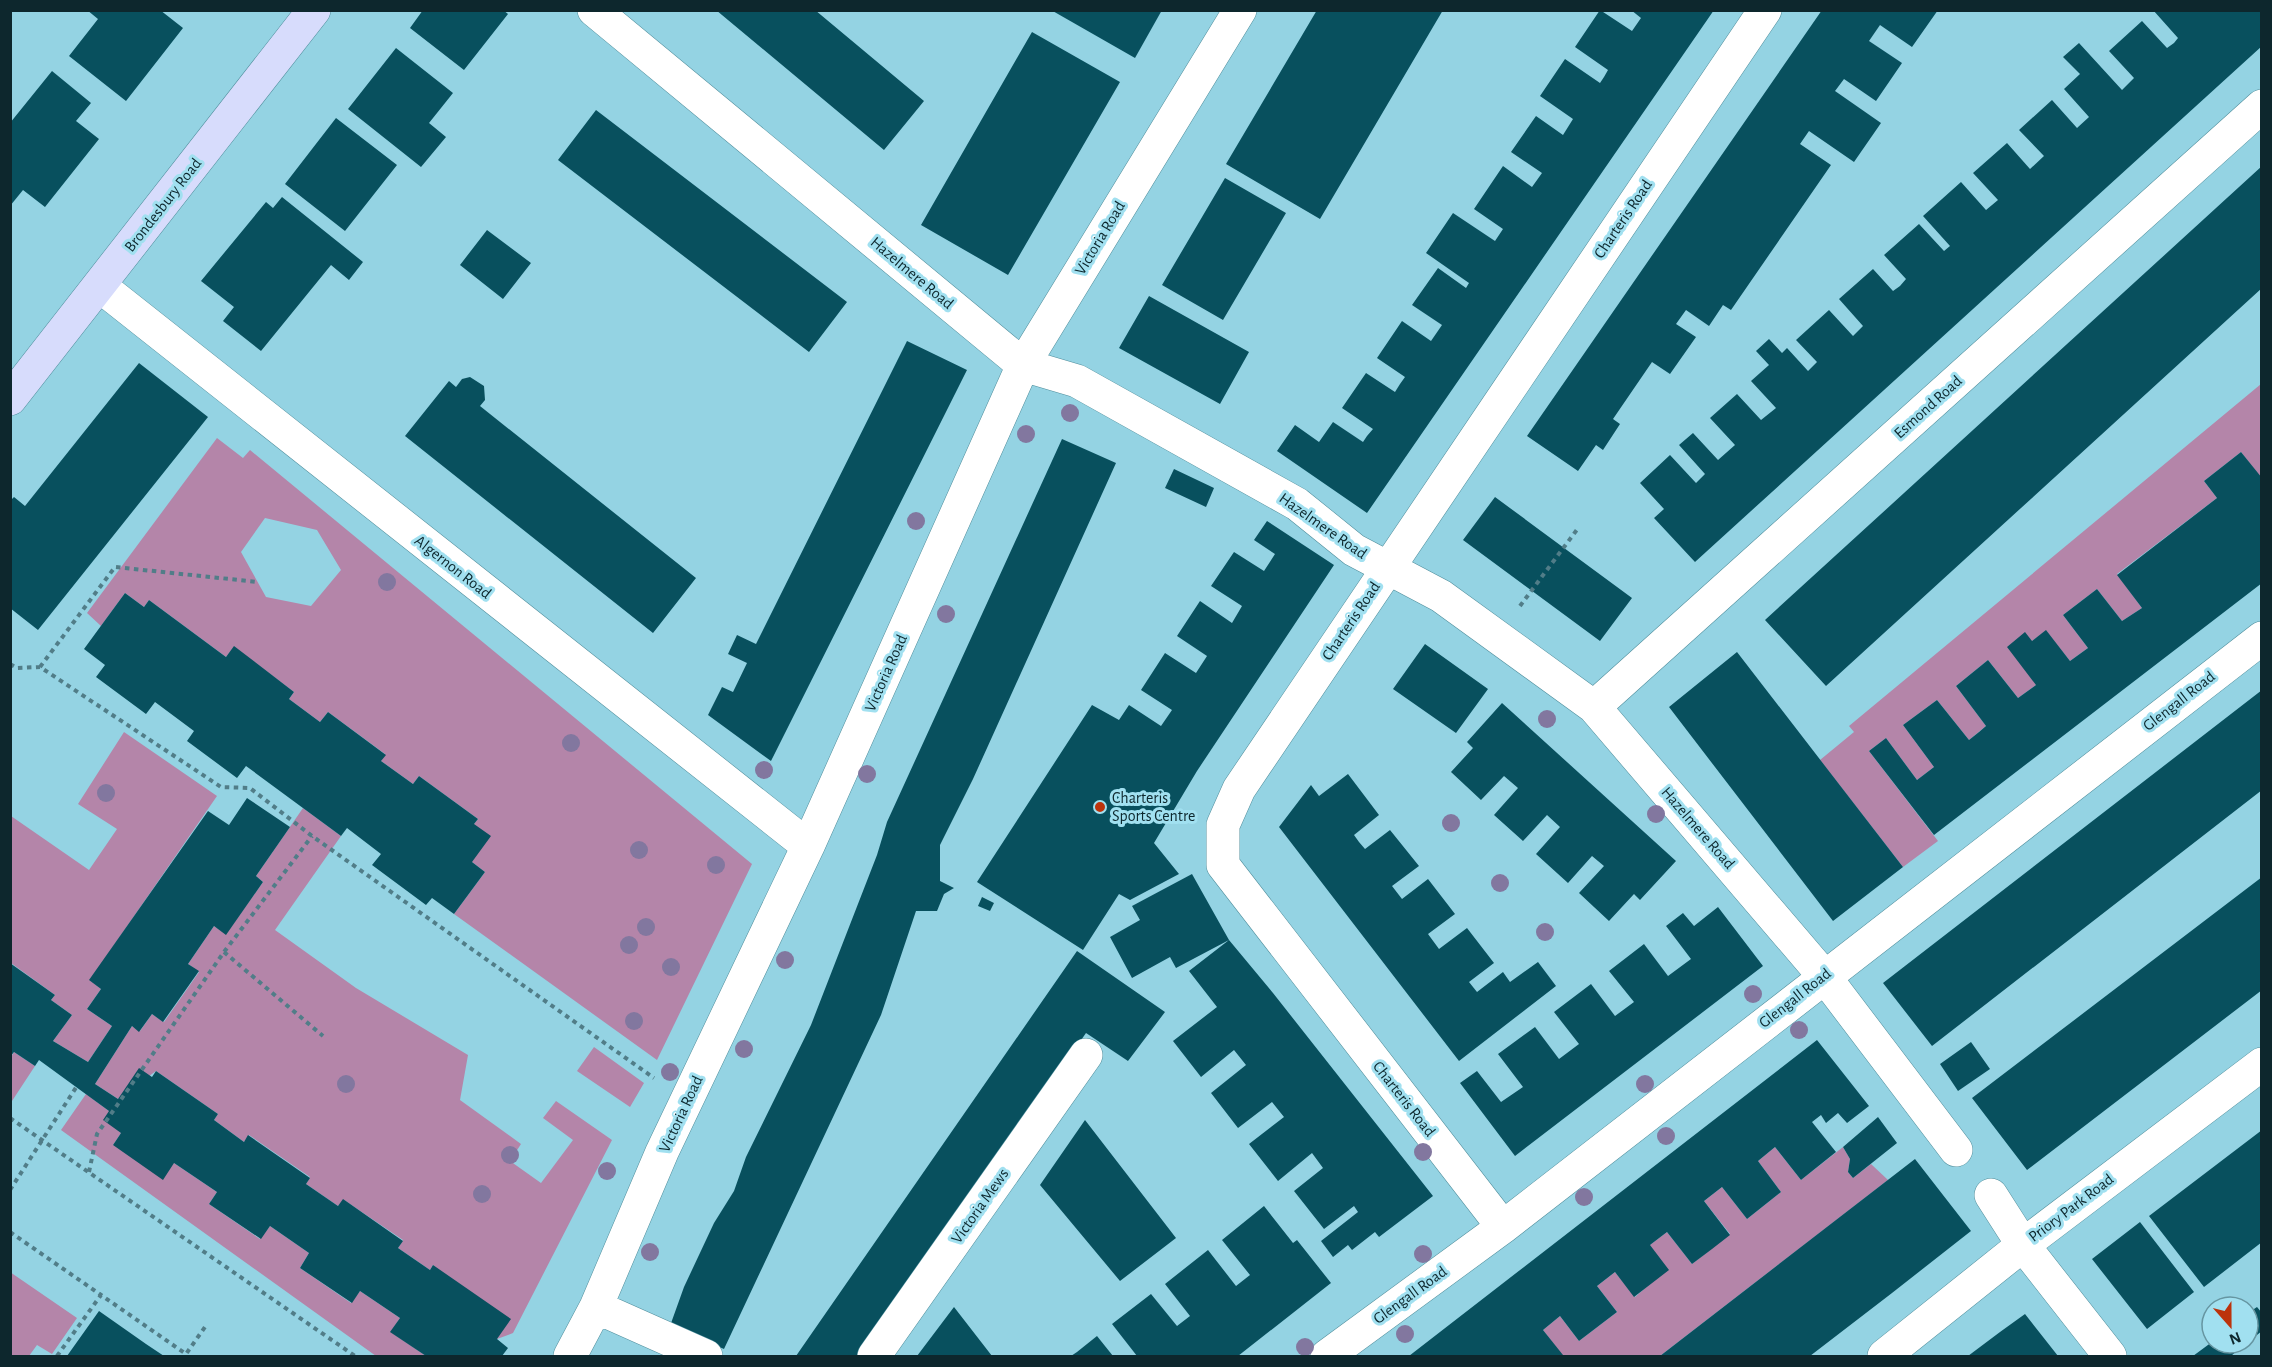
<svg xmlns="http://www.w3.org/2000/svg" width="2272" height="1367" font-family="'Alegreya Sans',sans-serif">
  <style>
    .green { fill: #b485a9; fill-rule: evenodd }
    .building { fill: #08505e }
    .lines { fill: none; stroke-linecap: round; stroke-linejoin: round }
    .minor-casing { stroke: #508e9c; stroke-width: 34 }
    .secondary-casing { stroke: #508e9c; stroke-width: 34 }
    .path { stroke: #517d88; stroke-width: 4; stroke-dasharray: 4.5 4.5; stroke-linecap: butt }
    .minor { stroke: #fff; stroke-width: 33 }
    .secondary { stroke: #d7dcfc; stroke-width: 33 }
    .path-bridge { stroke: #517d88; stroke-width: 4; stroke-dasharray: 4.5 4.5; stroke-linecap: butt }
    .tree { fill: #82779f }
    .poi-dot { fill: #bc330c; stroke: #a1e0f0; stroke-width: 2 }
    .labels { text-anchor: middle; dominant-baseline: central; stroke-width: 6; stroke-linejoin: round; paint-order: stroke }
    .street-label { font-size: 16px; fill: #0d272d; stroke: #a1e0f0 }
    .poi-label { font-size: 16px; fill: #0d272d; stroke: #a1e0f0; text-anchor: start }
  </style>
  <rect width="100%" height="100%" fill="#94d3e3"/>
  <path class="green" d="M2261,384V478L2241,452L2204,481L2217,498L2117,574L2142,608L2122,621L2097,589L2063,615L2088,648L2070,661L2046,631L2032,641L2036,685L2018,698L1988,660L1956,686L1986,726L1969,740L1937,700L1903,725L1934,767L1917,780L1886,738L1869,751L1938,841L1903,867L1820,760L1854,732L1849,726Z
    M217,438L243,458L250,450L752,864L657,1060L454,914L485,872L472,862L474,824L478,819L419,776L413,784L381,761L385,754L328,712L320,722L289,699L294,692L234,647L226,657L149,600L144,607L125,593L101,626L87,613ZM265,518L317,530L341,570L311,606L266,597L241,552Z
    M124,732L217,796L90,980L101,989L87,1009L112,1026L88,1062L53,1041L72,1015L51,1000L55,995L11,963V816L89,870L117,829L78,804Z
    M303,808L341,836L275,930L356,988L468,1055L460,1100L521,1144L510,1161L541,1183L573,1140L543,1118L556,1101L612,1140L513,1333L497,1339L433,1265L430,1270L398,1248L403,1240L344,1200L338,1206L306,1184L310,1177L249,1135L244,1142L214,1120L218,1114L156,1071L118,1099L95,1084L132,1026L140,1031L152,1014L164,1022L199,972L188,964L214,926L226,934L263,882L256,876Z
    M594,1047L644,1083L630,1107L577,1071Z
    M14,1052L35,1066L12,1101L11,1057Z
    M86,1094L109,1111L121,1133L113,1145L174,1163L217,1192L209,1204L260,1239L270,1226L309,1253L300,1268L351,1303L360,1291L400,1318L391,1332L426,1356H376L61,1130Z
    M1775,1147L1801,1180L1843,1147L1850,1159L1848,1172L1853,1178L1871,1164L1888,1180L1660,1356H1560L1562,1355L1543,1330L1560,1316L1579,1341L1617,1312L1597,1286L1615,1272L1635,1297L1651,1283L1650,1245L1667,1232L1692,1264L1730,1234L1704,1201L1722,1187L1747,1219L1781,1192L1758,1161Z
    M10,1272L77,1318L52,1354L37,1345L29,1356H11Z"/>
  <path class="building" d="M87,10H160L183,28L126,101L69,56L98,19Z
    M423,10H503L508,14L464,70L410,28Z
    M716,10H815L924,101L884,150Z
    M1051,10H1162L1135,58Z
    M1317,10H1443L1320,219L1226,164Z
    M1600,10L1632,31L1641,18L1631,10H1714L1367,513L1277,451L1295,425L1319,442L1333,422L1363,442L1367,436L1373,429L1342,408L1366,373L1395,392L1400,384L1405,377L1377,358L1402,321L1431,341L1442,325L1412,305L1438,268L1466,288L1469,283L1426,253L1453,213L1495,241L1503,229L1474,209L1503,166L1532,187L1542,173L1511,152L1536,116L1563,135L1573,119L1540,96L1565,59L1600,83L1604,77L1608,70L1575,47Z
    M1822,10H1938L1912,47L1880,25L1869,41L1902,63L1876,101L1844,79L1835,91L1881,123L1854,162L1809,131L1800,144L1831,165L1731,310L1723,305L1709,326L1686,310L1676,324L1696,337L1670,374L1652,362L1613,419L1620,424L1603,450L1596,445L1578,471L1527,436Z
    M2153,10H2262V46L1695,562L1654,518L1664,509L1640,483L1670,455L1696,483L1705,474L1679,445L1693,433L1718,460L1735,445L1710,418L1737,394L1761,420L1776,408L1751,381L1769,365L1756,351L1769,339L1782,353L1787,348L1808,371L1817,362L1796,340L1829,310L1853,336L1863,326L1839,299L1873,269L1893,291L1900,286L1906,279L1884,255L1919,224L1944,251L1950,246L1923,216L1961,182L1986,210L1998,200L1973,173L2007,143L2030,169L2044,156L2019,130L2052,100L2077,128L2089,117L2064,89L2080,74L2063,57L2079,43L2122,90L2134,78L2109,51L2142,21L2167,48L2174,43L2178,38Z
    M1032,32L1120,82L1008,275L921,225Z
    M396,48L453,93L429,123L446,137L421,167L348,109Z
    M52,71L91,103L76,121L99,139L45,207L23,190L10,206V123Z
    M596,110L847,302L809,352L558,160Z
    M336,118L397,165L345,231L285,184Z
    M2262,166V288L1826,686L1765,620Z
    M1225,178L1286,213L1223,320L1162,285Z
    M282,197L363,262L349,280L331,265L261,351L223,321L234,307L201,281L266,202L273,208Z
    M487,230L531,263L503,299L460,265Z
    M1149,296L1249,352L1220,404L1119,348Z
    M907,341L967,370L771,761L708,715L722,687L733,692L747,663L728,654L737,635L756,644Z
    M139,363L208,417L38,630L10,608V501L14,497L25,506Z
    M470,377L484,386L485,400L480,406L696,578L653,633L405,436L449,381L456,387L462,379Z
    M1062,439L1116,463L973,779L940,845V881L954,888L944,894L937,911H916L881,1015L724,1349L670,1326L684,1287L714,1223L734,1191L746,1157L811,1025L877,855L887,822Z
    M2241,452L2262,478V583L1934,835L1869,751L1886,738L1917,780L1934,767L1903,725L1937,700L1969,740L1979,732L1986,726L1956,686L1988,660L2018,698L2036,685L2007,647L2025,632L2032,641L2046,630L2070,661L2088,648L2063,615L2097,589L2122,621L2142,608L2117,575L2217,498L2204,481Z
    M1174,469L1214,488L1206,507L1165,488Z
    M1495,497L1632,598L1600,641L1463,540Z
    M1267,521L1334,565L1197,771L1154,843L1179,874L1130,900L1119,894L1083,950L977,882L1092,705L1119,720L1129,705L1161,726L1172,710L1141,690L1165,653L1196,673L1207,656L1177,636L1200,601L1232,623L1242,606L1211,586L1234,552L1264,571L1275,554L1254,540Z
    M125,593L144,607L149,600L226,657L234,646L294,692L289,699L320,722L328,712L386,755L381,761L413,784L419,776L478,819L474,824L491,836L472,862L485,872L454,914L432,898L426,905L372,865L381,854L347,828L341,836L246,766L237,778L187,741L194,731L155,702L146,714L96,677L105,665L84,649Z
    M1425,644L1488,689L1456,733L1393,689Z
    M1737,652L1903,867L1833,921L1669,707Z
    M2262,690V790L1932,1046L1883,983Z
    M1502,703L1676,861L1640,900L1634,894L1609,921L1579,893L1604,866L1592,856L1568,883L1536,854L1560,827L1547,815L1523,841L1494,815L1518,788L1504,776L1481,800L1451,772L1473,748L1467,742Z
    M1348,774L1379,815L1354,835L1359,842L1365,849L1390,830L1419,866L1392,886L1402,899L1428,879L1455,914L1428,934L1439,949L1467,928L1494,963L1469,982L1477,992L1503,972L1510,982L1538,962L1556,986L1459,1061L1279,827L1311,785L1319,796Z
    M247,798L290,827L256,876L263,882L226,935L214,926L188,964L199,971L163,1022L152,1014L139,1032L132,1026L95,1084L118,1099L139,1068L152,1077L156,1071L218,1114L214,1120L244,1142L248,1135L310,1178L306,1184L338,1206L343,1199L403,1241L398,1248L430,1270L433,1265L511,1319L497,1339L508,1348L502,1356H426L390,1332L400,1318L360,1291L352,1303L300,1268L309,1253L270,1226L261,1239L209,1204L217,1192L174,1163L163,1180L113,1145L121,1133L103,1120L109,1111L39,1060L35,1066L14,1052L10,1057V963L55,995L51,1000L72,1015L53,1041L88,1062L112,1026L87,1009L101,989L89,980L208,811L229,825Z
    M1192,874L1229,940L1273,993L1433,1196L1379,1237L1375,1232L1352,1250L1348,1245L1333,1257L1321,1241L1358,1212L1354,1206L1324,1229L1294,1191L1323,1168L1312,1153L1278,1181L1249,1144L1284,1117L1272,1102L1238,1128L1211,1093L1246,1065L1234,1050L1201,1077L1173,1041L1217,1007L1189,971L1229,940L1176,968L1170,957L1132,978L1110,937L1140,920L1132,906Z
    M2262,877V990L2027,1170L1972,1098Z
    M982,897L994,903L990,911L978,906Z
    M1718,907L1763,966L1515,1156L1460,1083L1477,1071L1501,1102L1523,1087L1498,1054L1535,1027L1559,1059L1579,1044L1554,1012L1591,984L1615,1016L1634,1002L1609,971L1644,944L1668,976L1691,959L1666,926L1683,913L1694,926Z
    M1077,951L1165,1012L1128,1061L1086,1033L861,1356H796Z
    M1817,1040L1869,1106L1847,1123L1838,1113L1826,1123L1821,1115L1812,1122L1836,1152L1801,1180L1775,1147L1758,1161L1781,1192L1747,1219L1722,1187L1704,1201L1730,1235L1712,1249L1692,1264L1667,1232L1650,1245L1669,1270L1634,1297L1615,1272L1597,1286L1617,1312L1579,1341L1560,1316L1543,1330L1563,1355L1560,1356H1409Z
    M1971,1042L1990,1069L1958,1091L1940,1064Z
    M1878,1117L1897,1143L1853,1178L1848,1172L1850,1159L1843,1147Z
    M1085,1120L1176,1238L1120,1281L1040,1185Z
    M2262,1130V1242L2204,1287L2149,1216Z
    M1915,1159L1971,1231L1892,1293L1810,1356H1660Z
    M1264,1206L1293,1243L1297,1240L1331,1283L1238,1356H1137L1112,1324L1151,1294L1177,1326L1190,1316L1165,1284L1208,1250L1236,1286L1250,1275L1222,1240Z
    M2140,1222L2194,1292L2147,1329L2092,1259Z
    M954,1307L992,1356H917Z
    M2257,1307L2262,1313V1331L2248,1342V1313Z
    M99,1311L146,1344L164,1356H67Z
    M2025,1314L2058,1356H1968L2000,1332Z
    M1097,1336L1113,1356H1071L1077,1352Z
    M2212,1342V1343H2246L2231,1356H2193Z"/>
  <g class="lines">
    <g class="minor-casing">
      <path id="minor" d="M594,10L1023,365L1077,381L1297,504L1354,550L1441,596L1594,707L1824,976L1956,1150
        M100,286L808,846
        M1594,707L2262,106
        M1991,1195L2023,1245L2110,1356
        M1503,1227L1223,865V825L1239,789L1765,10
        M596,1307L706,1356
        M570,1356L596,1307L662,1152L808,846L1023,365L1240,10
        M874,1356L1086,1055
        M1327,1356L1503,1227L2262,638
        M1884,1356L2023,1245L2262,1064"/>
    </g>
    <g class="secondary-casing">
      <path id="secondary" d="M10,399L314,10"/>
    </g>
    <path class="path" d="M1520,606L1579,527
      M10,664L17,668L40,667L221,787L250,788L312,836L654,1078
      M40,667L115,567L258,582
      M224,952L323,1036
      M10,1118L355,1356
      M89,1172L97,1134L224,952L312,836
      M10,1232L101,1295
      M57,1356L101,1295L186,1354L205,1327"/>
    <use href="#minor" class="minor"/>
    <use href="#secondary" class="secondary"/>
    <path class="path-bridge" d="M10,1190L77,1086"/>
  </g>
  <g class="tree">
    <circle cx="1070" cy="413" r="9"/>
    <circle cx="1026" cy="434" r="9"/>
    <circle cx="916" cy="521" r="9"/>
    <circle cx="387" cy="582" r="9"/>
    <circle cx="946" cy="614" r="9"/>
    <circle cx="1547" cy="719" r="9"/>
    <circle cx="571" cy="743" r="9"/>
    <circle cx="764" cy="770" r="9"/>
    <circle cx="867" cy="774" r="9"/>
    <circle cx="106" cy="793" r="9"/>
    <circle cx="1656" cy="814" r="9"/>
    <circle cx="1451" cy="823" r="9"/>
    <circle cx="639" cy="850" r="9"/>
    <circle cx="716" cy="865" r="9"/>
    <circle cx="1500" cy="883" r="9"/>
    <circle cx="646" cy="927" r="9"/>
    <circle cx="1545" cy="932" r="9"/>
    <circle cx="629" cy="945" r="9"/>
    <circle cx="785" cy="960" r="9"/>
    <circle cx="671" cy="967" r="9"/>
    <circle cx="1753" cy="994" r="9"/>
    <circle cx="634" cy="1021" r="9"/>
    <circle cx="1799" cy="1030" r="9"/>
    <circle cx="744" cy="1049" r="9"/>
    <circle cx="670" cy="1072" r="9"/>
    <circle cx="346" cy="1084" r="9"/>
    <circle cx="1645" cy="1084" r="9"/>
    <circle cx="1666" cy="1136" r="9"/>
    <circle cx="1423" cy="1152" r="9"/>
    <circle cx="510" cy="1155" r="9"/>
    <circle cx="607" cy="1171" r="9"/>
    <circle cx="482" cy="1194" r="9"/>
    <circle cx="1584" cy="1197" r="9"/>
    <circle cx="650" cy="1252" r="9"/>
    <circle cx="1423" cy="1254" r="9"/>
    <circle cx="1405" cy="1334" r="9"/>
    <circle cx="1305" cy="1347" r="9"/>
  </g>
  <circle class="poi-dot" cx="1100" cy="807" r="6"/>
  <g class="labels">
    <g class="street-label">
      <text transform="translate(163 205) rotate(-52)">Brondesbury Road</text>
      <text transform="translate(1623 219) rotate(-56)">Charteris Road</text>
      <text transform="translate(1100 238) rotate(-59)">Victoria Road</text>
      <text transform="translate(912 273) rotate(40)">Hazelmere Road</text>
      <text transform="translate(1928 407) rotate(-42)">Esmond Road</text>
      <text transform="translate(1323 526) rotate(35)">Hazelmere Road</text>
      <text transform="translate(453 567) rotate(38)">Algernon Road</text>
      <text transform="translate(1351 621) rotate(-56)">Charteris Road</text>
      <text transform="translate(886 673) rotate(-66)">Victoria Road</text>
      <text transform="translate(2179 701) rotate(-38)">Glengall Road</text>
      <text transform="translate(1698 828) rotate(49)">Hazelmere Road</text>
      <text transform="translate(1795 998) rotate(-38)">Glengall Road</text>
      <text transform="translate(1404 1099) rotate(52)">Charteris Road</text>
      <text transform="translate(681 1114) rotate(-65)">Victoria Road</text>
      <text transform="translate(980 1206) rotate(-55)">Victoria Mews</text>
      <text transform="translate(2071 1208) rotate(-37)">Priory Park Road</text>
      <text transform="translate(1410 1295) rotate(-36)">Glengall Road</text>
    </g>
    <g class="poi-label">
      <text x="1112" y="798">Charteris<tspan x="1112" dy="18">Sports Centre</tspan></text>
    </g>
  </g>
  <rect width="2272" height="1367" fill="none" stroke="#0d272d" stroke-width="24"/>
  <g transform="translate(2230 1325) rotate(159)"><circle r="28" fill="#a1e0f0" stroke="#6696a2" stroke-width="1.5"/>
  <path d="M0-4.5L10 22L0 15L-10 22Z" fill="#bc330c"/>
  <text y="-9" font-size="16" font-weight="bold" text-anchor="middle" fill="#0d272d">N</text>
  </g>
</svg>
